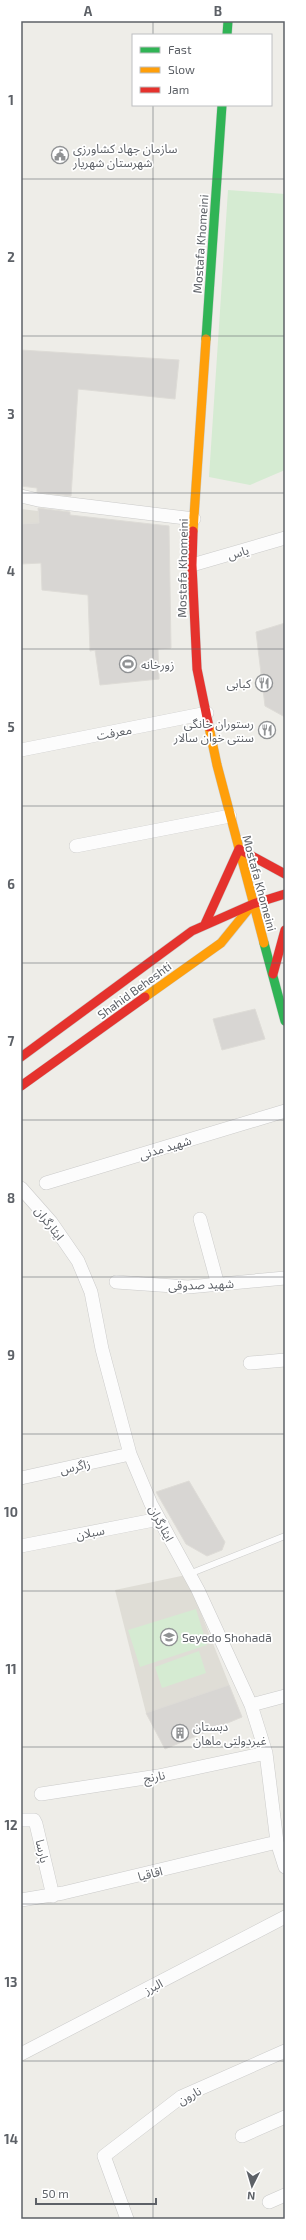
<svg xmlns="http://www.w3.org/2000/svg" width="306" height="2240" font-family="'Exo 2','Noto Sans Arabic',sans-serif">
  <style>
    .education { fill: #dfddd6 }
    .green { fill: #d5ebd2 }
    .building { fill: #d8d6d3; stroke: #dedcd7 }
    .lines { fill: none; stroke-linecap: round; stroke-linejoin: round }
    .lane-casing { stroke: #cbcbca; stroke-width: 7 }
    .street-casing { stroke: #cbcbca; stroke-width: 14 }
    .fast-casing { stroke: #cacbca; stroke-width: 10 }
    .slow-casing { stroke: #cacbca; stroke-width: 10 }
    .jam-casing { stroke: #cacbca; stroke-width: 10 }
    .lane { stroke: #fcfcfc; stroke-width: 6 }
    .street { stroke: #fcfcfc; stroke-width: 13 }
    .fast { stroke: #30b455; stroke-width: 9 }
    .slow { stroke: #ff9f0a; stroke-width: 9 }
    .jam { stroke: #e5322d; stroke-width: 9 }
    .grid { fill: none; stroke: #5d6167; stroke-width: 1; stroke-opacity: 0.55 }
    .labels { text-anchor: middle; dominant-baseline: central; stroke-width: 3.5; stroke-linejoin: round; paint-order: stroke }
    .poi-label { font-size: 12px; fill: #5d6167; stroke: #fff; text-anchor: start }
    .street-label { font-size: 12px; fill: #5d6167; stroke: #fff }
    .neatline { fill: none; stroke: #5d6167; stroke-width: 1.5 }
    .grid-label { font-size: 13px; text-anchor: middle; font-weight: bold; fill: #5d6167 }
  </style>
  <rect width="100%" height="100%" fill="#eeede8"/>
  <path class="education" d="M21,509L38,511L39,523L21,524Z
    M186,1575L242,1717L165,1749L146,1713L115,1590Z"/>
  <path class="green" d="M228,190L285,194V470L250,485L209,477Z
    M196,1609L207,1645L140,1667L128,1630Z
    M199,1651L206,1673L162,1688L155,1667Z"/>
  <path class="building" d="M21,350L179,360L175,399L78,389L71,496L37,492V488L21,486Z
    M38,508L70,512V515L169,526L171,648L158,649L159,679L100,685L95,650L90,651L88,595L42,590L41,563L21,564V524L39,523Z
    M285,623V717L265,706L256,632Z
    M255,1009L265,1039L222,1050L213,1019Z
    M189,1481L225,1542L222,1550L207,1556L186,1544L156,1492Z
    M229,1685L242,1717L165,1749L146,1713Z"/>
  <g class="lines">
    <g class="lane-casing">
      <path id="lane" d="M189,1574L285,1536"/>
    </g>
    <g class="street-casing">
      <path id="street" d="M21,496L38,500L194,519
        M192,565L285,538
        M21,750L207,713
        M76,846L230,816
        M46,1183L285,1111
        M21,1188L51,1222L78,1261L91,1292L102,1349L130,1454L151,1504L198,1590L251,1705L266,1753L277,1842L285,1867
        M200,1219L218,1285
        M116,1282L188,1287L285,1278
        M250,1363L285,1360
        M21,1478L130,1454
        M21,1546L159,1519
        M251,1705L285,1696
        M41,1794L158,1776L266,1753
        M21,1820H34L36,1824L53,1896
        M21,1900L63,1893L277,1842
        M21,2054L285,1917
        M242,2136L285,2117
        M269,2202L285,2195
        M127,2219L104,2156L181,2097L285,2051"/>
    </g>
    <g class="fast-casing">
      <path id="fast" d="M227,35L228,21
        M206,339L222,105
        M264,943L285,1021"/>
    </g>
    <g class="slow-casing">
      <path id="slow" d="M193,531L206,339
        M209,727L217,765L264,943
        M145,997L221,943L251,906"/>
    </g>
    <g class="jam-casing">
      <path id="jam" d="M193,531L192,565L197,669L209,727
        M205,924L239,849L285,874
        M273,974L285,930
        M21,1057L192,931L253,904L285,894
        M21,1086L145,997"/>
    </g>
    <use href="#lane" class="lane"/>
    <use href="#street" class="street"/>
    <use href="#fast" class="fast"/>
    <use href="#slow" class="slow"/>
    <use href="#jam" class="jam"/>
  </g>
  <path class="grid" d="M153,21V35M153,105V2219M21,179H285M21,336H285M21,493H285M21,649H285M21,806H285M21,963H285M21,1120H285M21,1277H285M21,1434H285M21,1591H285M21,1747H285M21,1904H285M21,2061H285"/>
  <defs>
    <g id="civic-ring" transform="scale(0.9)"><circle r="9.5" fill="#fff" stroke="#909294" stroke-width="1.5"/><path d="M-.6-6.5H3V-4.5H.6V-3L4-1V1h2V6H-6V1h2V-1L-.6-3ZM-1.2 2.5V6h2.4V2.5Z" fill="#909294"/></g>
    <g id="stadium-ring" transform="scale(0.9)"><circle r="9.5" fill="#fff" stroke="#909294" stroke-width="1.5"/><path d="M0-5a6.5 5 0 1 0 0 10a6.5 5 0 1 0 0-10ZM-3.5-1.8h7v3.6h-7Z" fill="#909294"/></g>
    <g id="restaurant-ring" transform="scale(0.9)"><circle r="9.5" fill="#fff" stroke="#909294" stroke-width="1.5"/><path d="M-5-6h1v4h1v-4h1v4h1v-4h1v5L-1.5 .5V6h-2V.5L-5-1ZM5-6V6H3V1.5H1.5Q1.5-4 5-6Z" fill="#909294"/></g>
    <g id="school-ring" transform="scale(0.9)"><circle r="9.5" fill="#fff" stroke="#909294" stroke-width="1.5"/><path d="M0-5L7-2L0 1L-7-2ZM-4 1L0 2.5L4 1V4Q0 6-4 4Z" fill="#909294"/></g>
    <g id="building-ring" transform="scale(0.9)"><circle r="9.5" fill="#fff" stroke="#909294" stroke-width="1.5"/><path d="M-4-6H4V6H1V3H-1V6H-4ZM-2.5-4.3h1.7v1.8h-1.7ZM.8-4.3h1.7v1.8H.8ZM-2.5-1h1.7V.8h-1.7ZM.8-1h1.7V.8H.8Z" fill="#909294"/></g>
  </defs>
  <g fill-rule="evenodd">
    <use href="#civic-ring" x="60" y="155"/>
    <use href="#stadium-ring" x="128" y="664"/>
    <use href="#restaurant-ring" x="264" y="683"/>
    <use href="#restaurant-ring" x="267" y="730"/>
    <use href="#school-ring" x="169" y="1637"/>
    <use href="#building-ring" x="180" y="1733"/>
  </g>
  <g class="labels">
    <g class="poi-label">
      <text x="73" y="148">سازمان جهاد کشاورزی<tspan x="73" dy="14">شهرستان شهریار</tspan></text>
      <text x="141" y="664">زورخانه</text>
      <text x="251" y="683" text-anchor="end">کبابی</text>
      <text x="254" y="723" text-anchor="end">رستوران خانگی<tspan x="254" dy="14">سنتی خوان سالار</tspan></text>
      <text x="182" y="1637">Seyedo Shohadā</text>
      <text x="193" y="1726">دبستان<tspan x="193" dy="14">غیردولتی ماهان</tspan></text>
    </g>
    <g class="street-label">
      <text transform="translate(200 244) rotate(-86)">Mostafa Khomeini</text>
      <text transform="translate(238 552) rotate(-16)">یاس</text>
      <text transform="translate(182 568) rotate(-89)">Mostafa Khomeini</text>
      <text transform="translate(114 732) rotate(-11)">معرفت</text>
      <text transform="translate(260 883) rotate(75)">Mostafa Khomeini</text>
      <text transform="translate(134 990) rotate(-36)">Shahid Beheshti</text>
      <text transform="translate(165 1147) rotate(-17)">شهید مدنی</text>
      <text transform="translate(50 1223) rotate(52)">ایثارگران</text>
      <text transform="translate(201 1284) rotate(-2)">شهید صدوقی</text>
      <text transform="translate(75 1466) rotate(-13)">زاگرس</text>
      <text transform="translate(162 1523) rotate(62)">ایثارگران</text>
      <text transform="translate(90 1532) rotate(-11)">سبلان</text>
      <text transform="translate(154 1776) rotate(-10)">نارنج</text>
      <text transform="translate(43 1851) rotate(77)">پارسا</text>
      <text transform="translate(150 1873) rotate(-14)">اقاقیا</text>
      <text transform="translate(153 1986) rotate(-27)">البرز</text>
      <text transform="translate(189 2095) rotate(-28)">نارون</text>
    </g>
  </g>
  <rect width="306" height="2240" fill="none" stroke="#ffffff" stroke-width="44"/>
  <rect x="132" y="34" width="140" height="72" fill="#ffffff" stroke="#bec0c2"/>
  <rect x="140" y="47" width="20" height="6" fill="#30b455" stroke="#bec0c2"/>
  <text x="168" y="54" font-size="12" fill="#5d6167">Fast</text>
  <rect x="140" y="67" width="20" height="6" fill="#ff9f0a" stroke="#bec0c2"/>
  <text x="168" y="74" font-size="12" fill="#5d6167">Slow</text>
  <rect x="140" y="87" width="20" height="6" fill="#e5322d" stroke="#bec0c2"/>
  <text x="168" y="94" font-size="12" fill="#5d6167">Jam</text>
  <g transform="translate(252 2186) rotate(185)" stroke="#ffffff" stroke-width="3" paint-order="stroke">
  <path d="M0-3L7 15L0 10L-7 15Z" fill="#5d6167"/>
  <text y="-6" font-size="11" font-weight="bold" text-anchor="middle" fill="#5d6167">N</text>
  </g>
  <path d="M36 2198v6h120v-6" fill="none" stroke="#5d6167" stroke-width="2"/>
  <text x="42" y="2198" font-size="12" fill="#5d6167" stroke="#ffffff" stroke-width="3" paint-order="stroke">50 m</text>
  <rect x="22" y="22" width="262" height="2196" class="neatline"/>
  <g class="grid-label">
    <text x="88" y="16">A</text>
    <text x="218" y="16">B</text>
    <text x="11" y="105">1</text>
    <text x="11" y="262">2</text>
    <text x="11" y="419">3</text>
    <text x="11" y="576">4</text>
    <text x="11" y="732">5</text>
    <text x="11" y="889">6</text>
    <text x="11" y="1046">7</text>
    <text x="11" y="1203">8</text>
    <text x="11" y="1360">9</text>
    <text x="11" y="1517">10</text>
    <text x="11" y="1674">11</text>
    <text x="11" y="1830">12</text>
    <text x="11" y="1987">13</text>
    <text x="11" y="2144">14</text>
  </g>
</svg>
